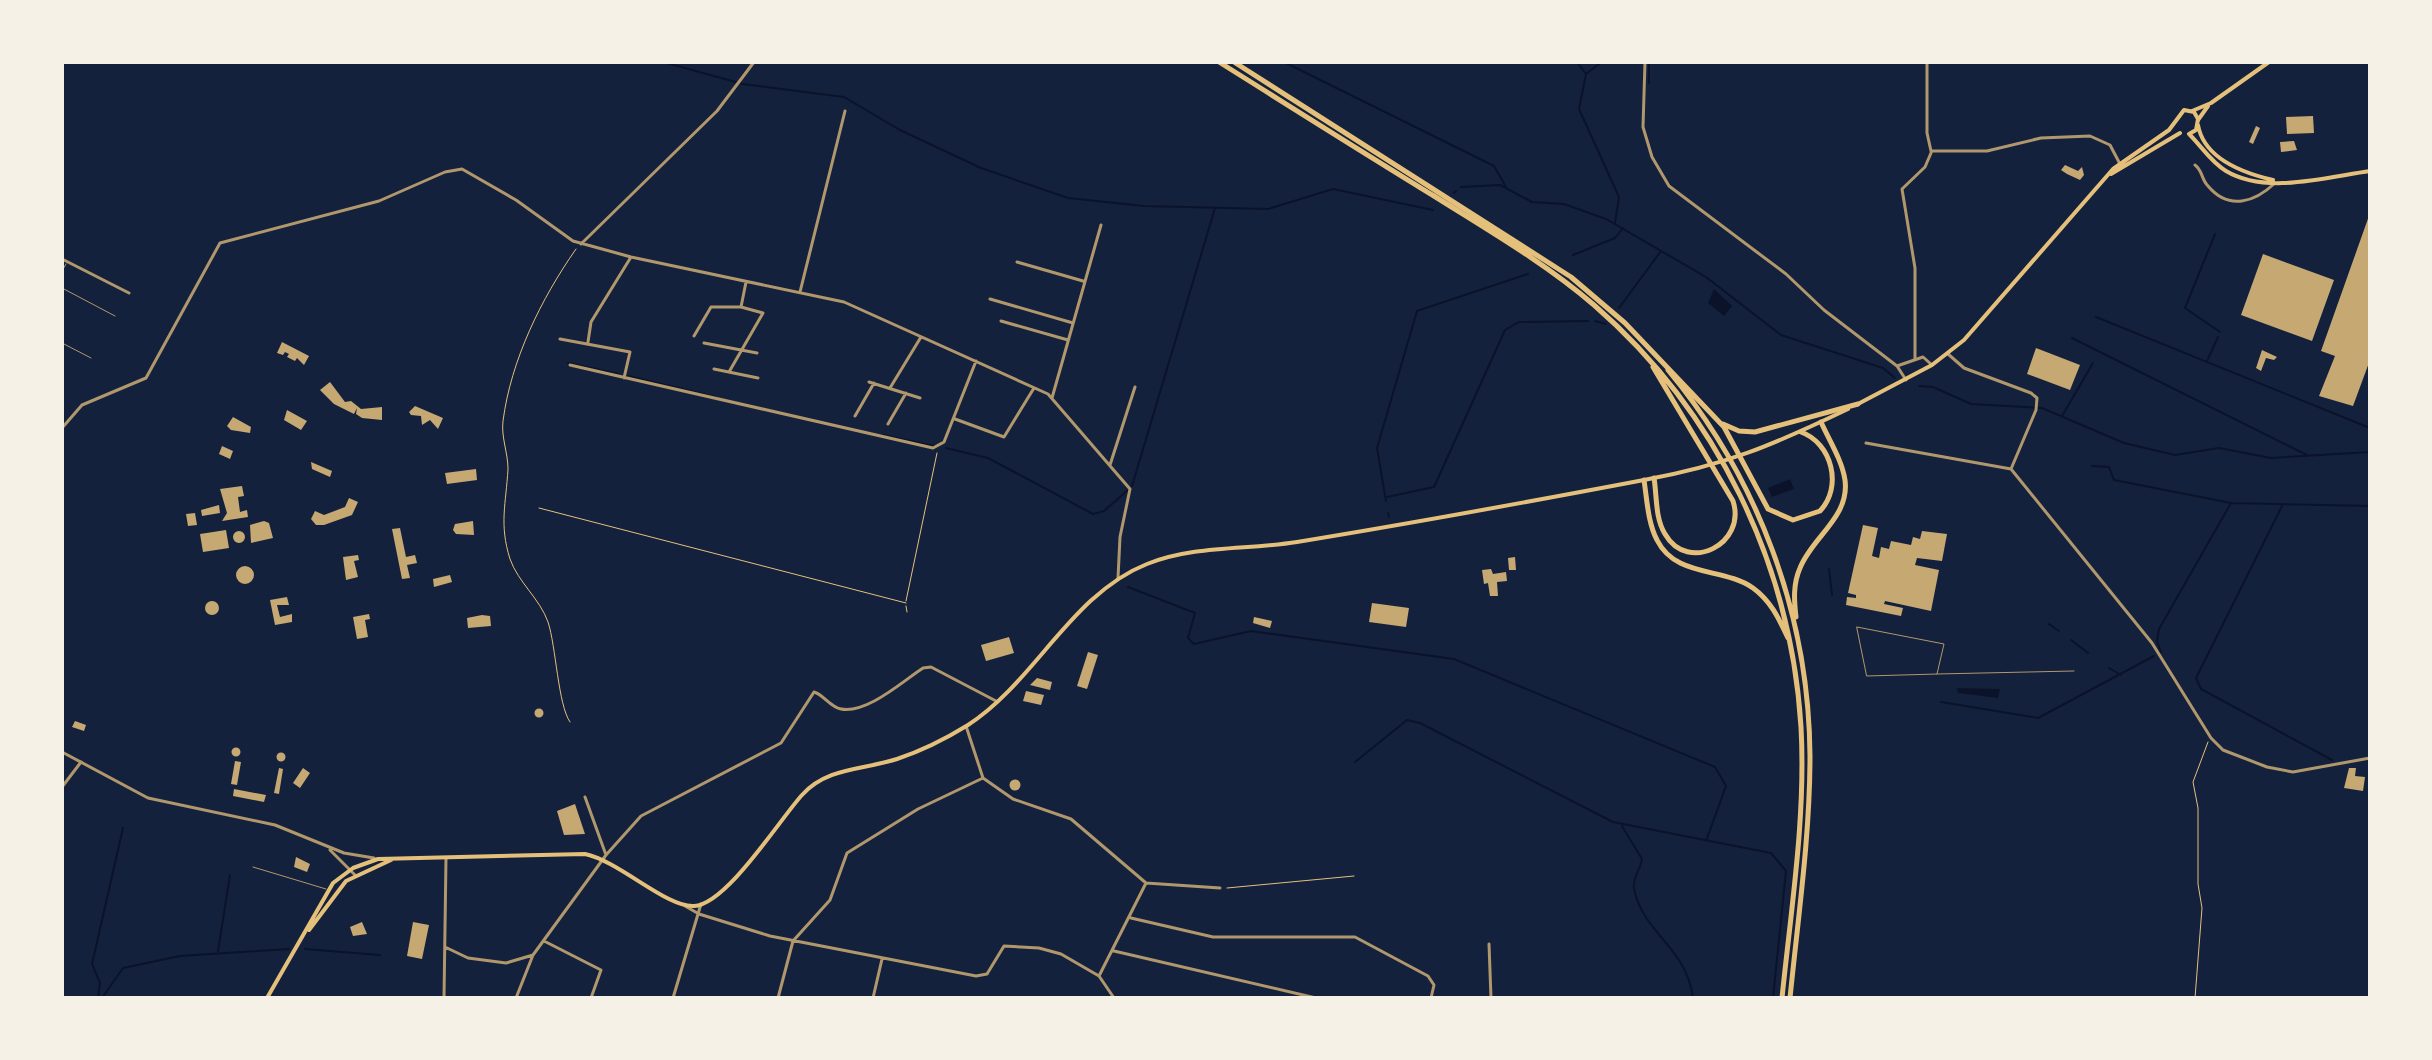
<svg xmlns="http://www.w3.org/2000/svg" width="2432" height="1060" font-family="Jost,sans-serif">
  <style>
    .water { fill: #0b132b }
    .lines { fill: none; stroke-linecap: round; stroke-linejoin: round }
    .stream { stroke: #0b132b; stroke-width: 2 }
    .building { fill: #c6a872 }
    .path { stroke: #e5c07b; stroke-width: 1 }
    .service { stroke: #b1986c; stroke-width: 1 }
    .minor { stroke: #b1986c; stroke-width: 3 }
    .tertiary { stroke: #b1986c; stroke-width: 3 }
    .secondary { stroke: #e5c07b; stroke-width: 4 }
    .primary { stroke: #e5c07b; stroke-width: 4 }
    .motorway { stroke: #e5c07b; stroke-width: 5 }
  </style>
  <rect width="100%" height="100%" fill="#14213d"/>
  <path class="water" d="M1714,289L1732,306L1724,316L1708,303Z
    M1790,479L1794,489L1772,497L1768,488Z
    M1957,688L2000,689L1998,698L1958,693Z"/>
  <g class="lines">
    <path class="stream" d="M663,62L743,84L844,97L900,130L981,168L1068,198L1144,206L1268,209L1333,189L1433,210
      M1284,62L1494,166L1506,187
      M1577,62L1586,74L1579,109L1619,197L1615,223
      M1587,73L1602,62
      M1649,83V62
      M1461,187L1500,185L1532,202L1564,204L1606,219L1706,277L1781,335L1883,368L1895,378
      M1454,193L1456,191
      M2215,234L2185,308L2220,332
      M1573,255L1615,238L1623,228
      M1619,308L1661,251
      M2096,317L2370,428
      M1595,321L1606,324
      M2072,338L2307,455
      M2207,361L2218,337
      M568,363L619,374
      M628,376L716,397
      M1919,386L1933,387L1971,404L2042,408L2124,443L2175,455L2219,448L2271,458L2370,452
      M2062,416L2093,363
      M883,435L934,446
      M946,448L988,458L1093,514L1104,511L1128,490
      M2092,466L2109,467L2114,480L2231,503
      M1132,486L1215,208
      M1387,497L1434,487L1505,330L1519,322L1588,321
      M1386,501L1377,448L1417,311L1528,274
      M2283,504L2196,678L2201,689L2332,760
      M1388,513L1389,517
      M1829,569L1832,595
      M1128,587L1195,613L1188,638L1194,644L1251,631L1454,659L1715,767L1726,786L1706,841
      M2049,624L2059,631
      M2071,640L2088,653
      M2161,652L2157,641L2159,629L2231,503L2370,506
      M2109,668L2121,675
      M1941,702L2038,718L2154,656
      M1355,762L1407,720L1420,723L1613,822L1771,853L1786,871L1773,998
      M1622,826L1642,859C1641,869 1632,878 1634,889C1644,935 1686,946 1693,998
      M305,949L380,955
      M218,951L230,875
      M98,998L100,983L92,964L123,828
      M102,998L123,968L180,956L289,949"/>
  </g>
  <path class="building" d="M2313,116L2314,133L2287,134L2286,117Z
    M2256,126L2260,128L2253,144L2249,142Z
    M2294,141L2297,150L2281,152L2280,142Z
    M2065,165L2078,171L2082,167L2084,175L2080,180L2067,174L2061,170Z
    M2370,213V360L2353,406L2319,396L2335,356L2321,351Z
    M2263,254L2334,280L2312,341L2241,315Z
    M282,342L309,356L304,365L297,358L295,361L287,357L289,354L285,352L283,355L277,353Z
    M2036,348L2080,365L2070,390L2027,374Z
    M2262,350L2277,357L2274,360L2266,358L2261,371L2256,368Z
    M330,382L345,402L351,401L361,409L382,407V420L362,418L356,414L357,408L354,414L334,404L320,390Z
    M415,406L443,418L438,429L430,420L422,425L421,416L411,415L409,412Z
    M287,410L307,421L301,430L284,420Z
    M233,417L251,427L250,433L231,430L227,426Z
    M222,446L233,451L230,459L219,454Z
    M311,462L332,471L330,477L312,469Z
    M476,469L477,480L447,484L445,473Z
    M242,486L244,496L238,497L240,512L247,510L248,517L222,521L227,513L220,489Z
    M349,498L358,502L352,515L324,525H316L311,519L315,511L324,515L345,507Z
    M219,505L220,513L202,516L201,510Z
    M195,513L197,525L188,526L186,514Z
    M264,521L269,523L273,538L251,543L250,525Z
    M473,521L474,535L456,534L453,530L455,524Z
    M1863,525L1878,528L1872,556L1879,558L1881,547L1889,549L1891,541L1911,545L1913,537L1920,539L1922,531L1947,534L1942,561L1917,558L1915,565L1939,570L1931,611L1885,601L1884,604L1903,608L1901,616L1846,605L1847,597L1856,598V595L1848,593Z
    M400,528L406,557L415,555L417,563L407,565L410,578L402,579L392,529Z
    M226,530L229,548L203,552L200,534Z
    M233 537a6 6 0 1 1 12 0a6 6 0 1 1-12 0Z
    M358,555L359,560L354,561L358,577L346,580L343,557Z
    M1515,557L1516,570H1509L1508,558Z
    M236 575a9 9 0 1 1 18 0a9 9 0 1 1-18 0Z
    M1491,569L1493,574L1506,572L1507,581L1497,582L1498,596H1490L1488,583L1484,584L1482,570Z
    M450,575L452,582L434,587L433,579Z
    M287,597L289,605H277L280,617L292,614V622L275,625L270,600Z
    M205 608a7 7 0 1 1 14 0a7 7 0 1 1-14 0Z
    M1372,603L1409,608L1406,627L1369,622Z
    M369,614L370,619L365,620L368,637L357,639L353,617Z
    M482,615L490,616L491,626L468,628L467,618Z
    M1254,617L1272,621L1270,628L1253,623Z
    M1009,637L1014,653L986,661L981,645Z
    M1088,652L1098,655L1087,689L1077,686Z
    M1037,678L1052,682L1050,690L1030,685Z
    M1026,691L1044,695L1041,705L1023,701Z
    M534.5 713a4.5 4.5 0 1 1 9 0a4.5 4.5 0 1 1-9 0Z
    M75,721L86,725L84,731L72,727Z
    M231.5 752a4.5 4.5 0 1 1 9 0a4.5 4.5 0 1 1-9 0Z
    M276.5 757a4.5 4.5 0 1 1 9 0a4.5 4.5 0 1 1-9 0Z
    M235,761L241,762L237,785L231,784Z
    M279,768L283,769L279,794L274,793Z
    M303,768L310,773L300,788L293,783Z
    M2349,768H2356L2355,776L2365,777L2363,791L2344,788Z
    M1009.5 785a5.5 5.5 0 1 1 11 0a5.5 5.5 0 1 1-11 0Z
    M234,789L266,795L264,802L233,796Z
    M575,804L585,834L564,835L557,811Z
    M296,857L310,864L307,872L294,867Z
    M362,922L367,934L353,936L350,927Z
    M413,922L429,925L422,959L407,956Z"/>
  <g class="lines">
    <path class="path" d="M539,508L906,603
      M906,601L937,453
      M906,606L907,612
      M570,722C558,705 556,646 548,622C540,599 518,582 510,559C499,524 506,504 508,469C508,453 501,437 503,421C511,360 541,299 576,249
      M1227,888L1354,876
      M2195,998L2202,908L2198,884V808L2193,782L2208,742"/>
    <path class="service" d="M62,271L66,264
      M62,288L115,316
      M62,343L91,358
      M1857,627L1944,644L1937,674L1867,676Z
      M1937,674L2074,671
      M253,867L326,889"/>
    <path class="minor" d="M1927,62V133L1931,151H1987L2041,138L2090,136L2110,145L2120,164
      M2195,165C2203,171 2201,179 2208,186C2229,211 2255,202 2275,183
      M581,244L717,111L754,62
      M62,259L129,293
      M1017,262L1083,281
      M800,292L845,111
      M990,299L1073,323
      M1001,321L1068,340
      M694,336L711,307H741
      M560,339L630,352L624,378
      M588,342L591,322L631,257
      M704,343L757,353
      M1948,354L1964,368L2031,393L2037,398L2036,410L2011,469
      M1915,359V268L1902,189L1925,167L1931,153
      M570,365L933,448L944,442L976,361
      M714,369L758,378
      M729,372L763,313L741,307L746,282
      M869,382L920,398
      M890,388L921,337
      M1052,398L1101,225
      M855,416L874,383
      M955,419L1004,437L1034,388
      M888,424L906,393
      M62,428L82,405L146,378L220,243L379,201L445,172L462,169L516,200L573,241L631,257L844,302L1048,394L1130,489L1120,537L1118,578
      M1866,443L2011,469L2152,643L2211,738L2223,750L2267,767L2293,772L2370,758
      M1110,465L1135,387
      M966,726L983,778L1013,799L1071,819L1146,883L1220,888
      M62,787L81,762
      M585,797L606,855
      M699,914L770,936L976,976L987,974L1004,946L1039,948L1061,954L1099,976L1114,998
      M1131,918L1213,937H1355L1428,976L1434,985L1431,998
      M544,941L601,970L591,998
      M1489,944L1491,998
      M445,947L468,958L506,963L533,955L606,855L641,816L781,743L814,692C824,695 830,707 841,709C867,714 903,681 923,668L931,667L996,701
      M1114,951L1316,998
      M1099,976L1146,883
      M444,998L446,858
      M516,998L533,955
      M778,998L793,941L830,900L847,853L918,809L983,778
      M873,998L882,959"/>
    <path class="tertiary" d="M1645,62L1643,127L1652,157L1669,186L1786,274L1824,310L1897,366L1906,380
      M1897,366L1923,357L1932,365
      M62,752L148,798L275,825L344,853L374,858
      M330,850L355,875
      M685,906L699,914
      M673,998L701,904"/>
    <path class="secondary" d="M2192,111L2211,103L2269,62
      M2198,120L2208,106
      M309,930L346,881L391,860
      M267,998L333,883L353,868L378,859L585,854C619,861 667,908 694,906C727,904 780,819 802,795C827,767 864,770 897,759C921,751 947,738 968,725C1035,682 1071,594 1147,564C1195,545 1247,550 1297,542C1413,523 1528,502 1644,480"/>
    <path class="primary" d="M2198,125C2204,159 2243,173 2273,180
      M2190,135C2202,147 2211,162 2226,171C2266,195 2327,177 2370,171
      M2111,174L2180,133
      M1856,405L1932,365L1964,340L2113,169L2169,130L2184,110L2194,112L2198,119L2196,130L2189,134
      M1644,480C1726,465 1773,445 1848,409"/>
    <path class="motorway" d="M1219,62C1291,107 1362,152 1434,196C1488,230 1545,263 1594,305C1717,412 1791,564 1801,727C1806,817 1791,909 1782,998
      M1234,62L1571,277L1625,323L1724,427L1768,509L1793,520L1820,511C1843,487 1832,443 1801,432
      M1653,367L1733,501C1747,544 1688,574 1665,534C1655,518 1657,496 1654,478
      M1668,370C1758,478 1809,614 1810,756C1810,836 1798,918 1790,998
      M1723,424L1739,431L1755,432L1858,404
      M1644,480C1647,500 1648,523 1657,540C1676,578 1723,567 1753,588C1771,601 1779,619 1788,638
      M1796,617C1794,600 1793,584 1800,568C1812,537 1850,517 1845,480C1842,460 1829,440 1821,422"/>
  </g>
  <rect width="2432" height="1060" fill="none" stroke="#f6f1e7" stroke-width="128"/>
</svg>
